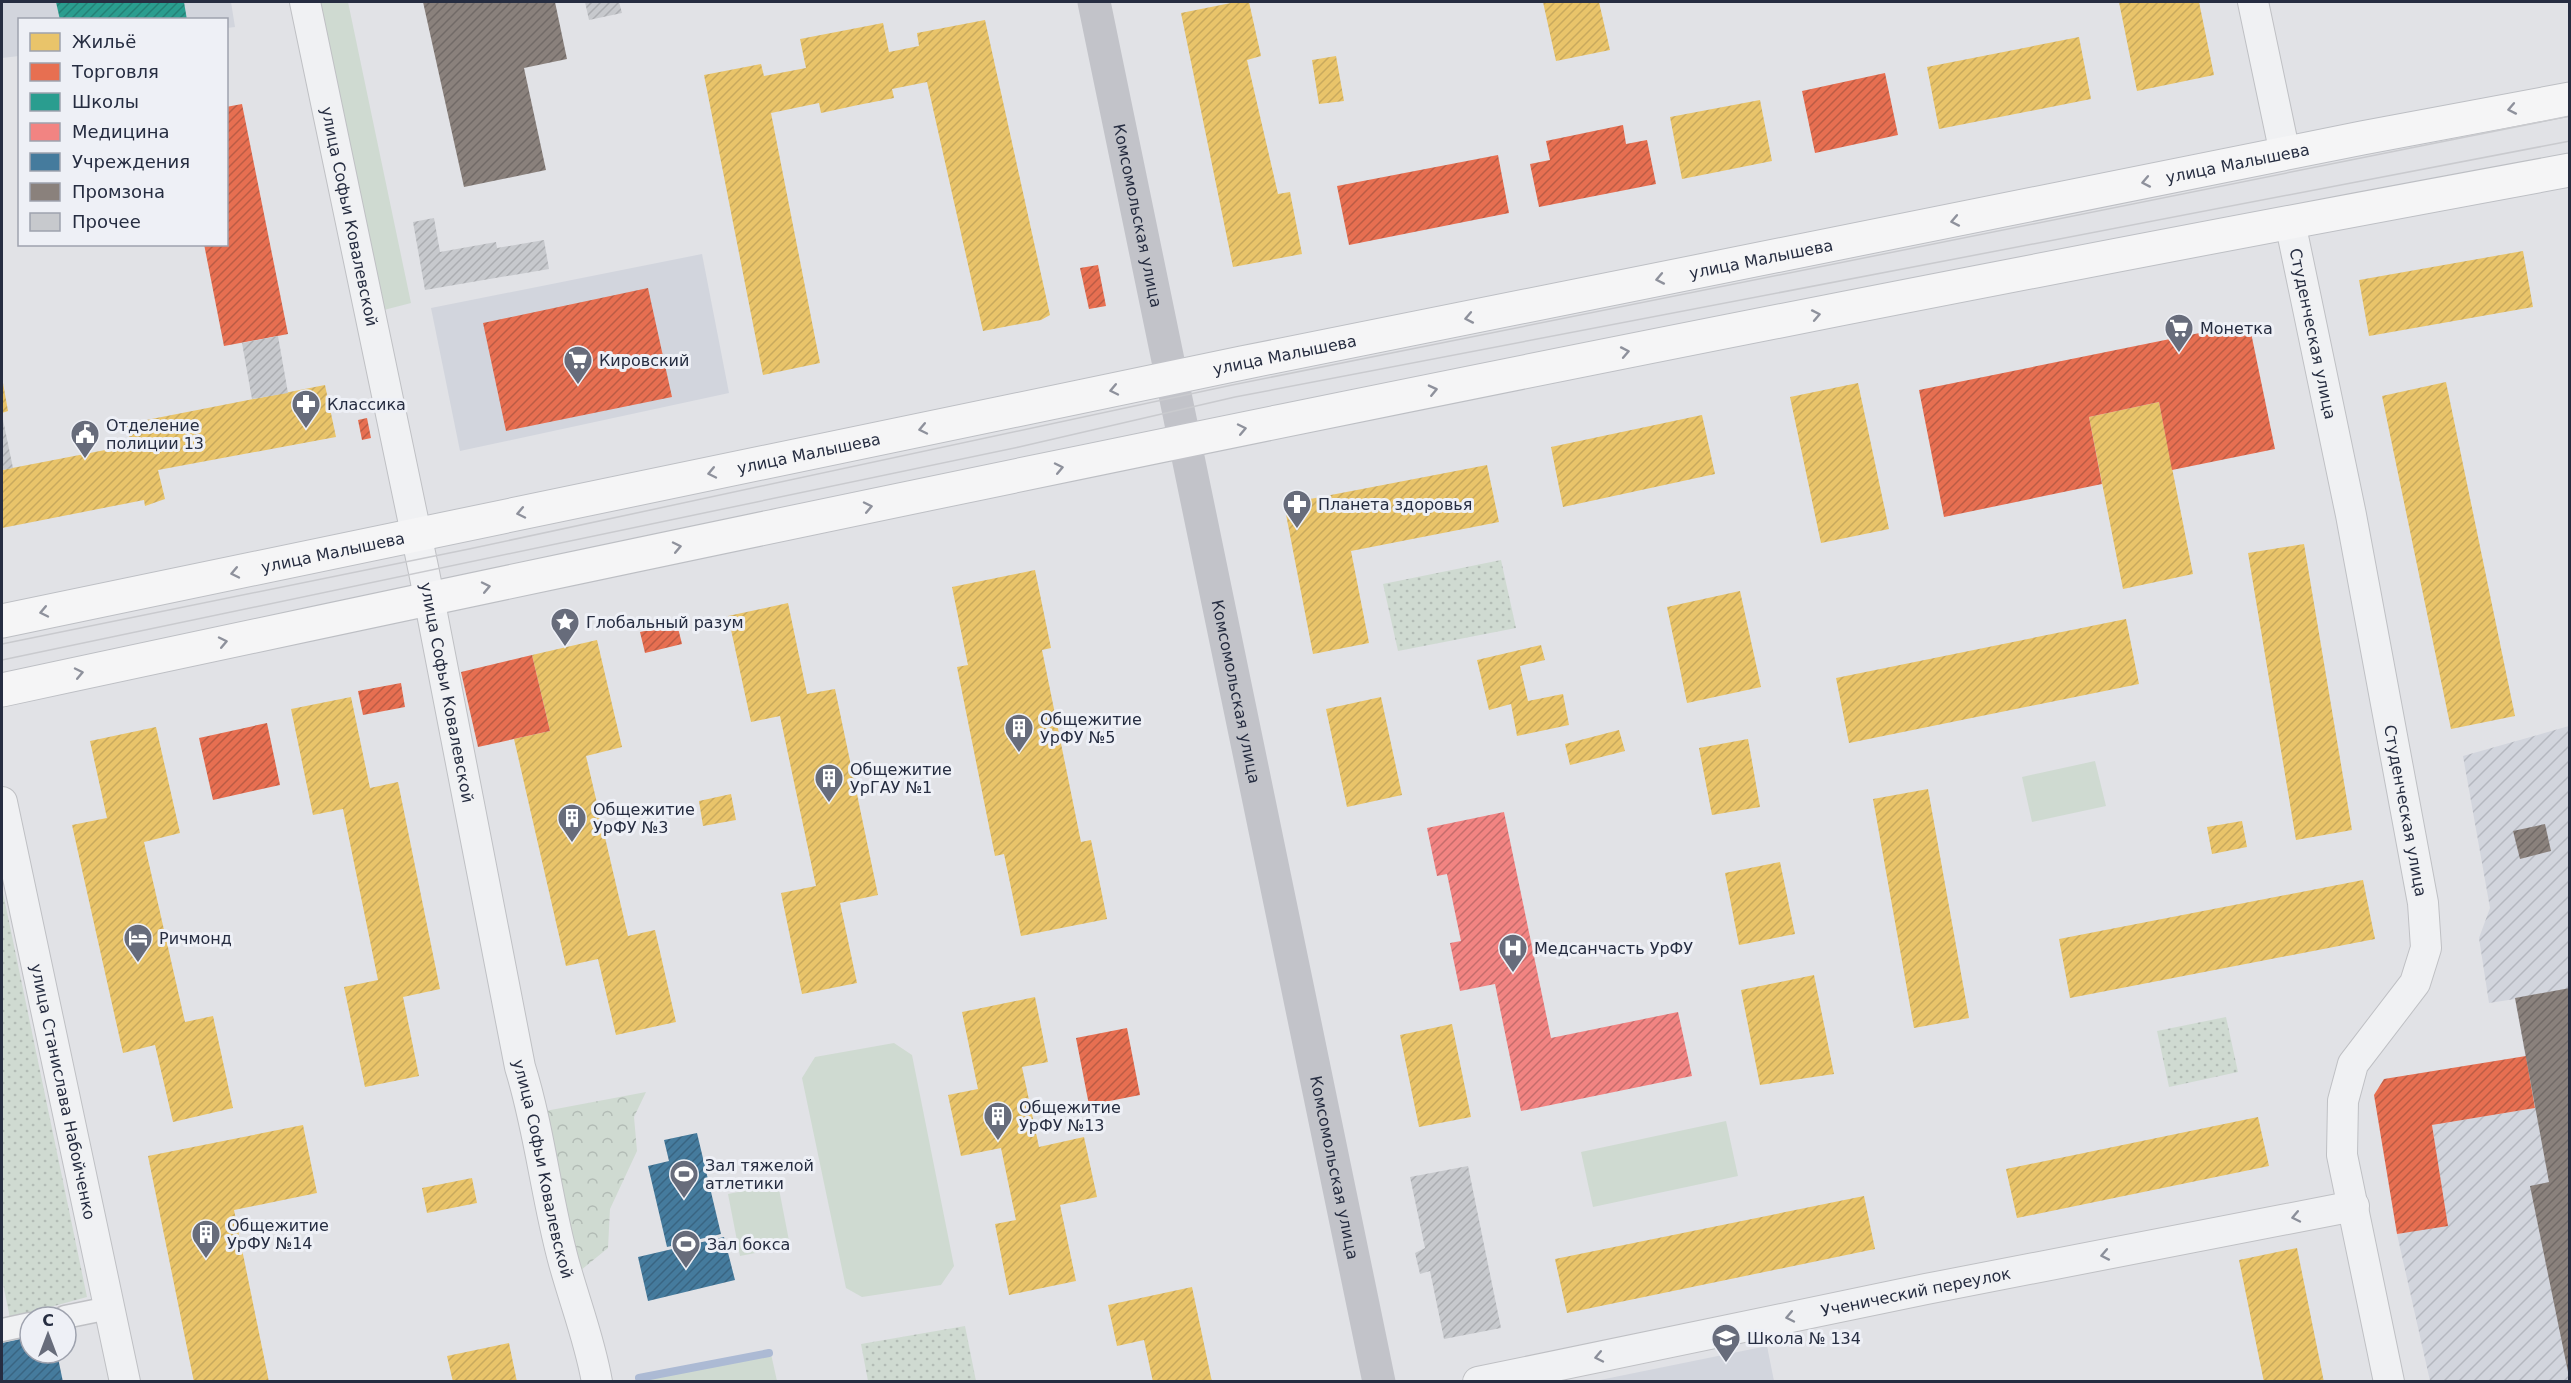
<svg xmlns="http://www.w3.org/2000/svg" width="2571" height="1383" font-family="'DejaVu Sans',sans-serif">
  <style>
    .built { fill: #d2d5dd }
    .industrial { fill: url(#industrial-furrows) }
    .grass { fill: #cfdad1 }
    .forest { fill: url(#forest-crowns) }
    .park { fill: url(#park-dots) }
    .homes { fill: url(#homes-hatch) }
    .shops { fill: url(#shops-hatch) }
    .schools { fill: url(#schools-hatch) }
    .health { fill: url(#health-hatch) }
    .public { fill: url(#public-hatch) }
    .industry { fill: url(#industry-hatch) }
    .lines { fill: none; stroke-linecap: round; stroke-linejoin: round }
    .stream { stroke: #acbad4; stroke-width: 8 }
    .building { fill: url(#building-hatch) }
    .pedestrian-casing { stroke: #bfc0c4; stroke-width: 25 }
    .minor-casing { stroke: #bfc0c4; stroke-width: 32 }
    .primary-casing { stroke: #bdbfc4; stroke-width: 35 }
    .pedestrian { stroke: #f0f1f3; stroke-width: 22 }
    .minor { stroke: #f0f1f3; stroke-width: 30 }
    .secondary { stroke: #c2c3c9; stroke-width: 33 }
    .primary { stroke: #f5f5f6; stroke-width: 33 }
    .tram { stroke: #c9cace; stroke-width: 1.5 }
    .oneway { stroke: #8e919c }
    .oneway2 { stroke: #8b8f9a }
    .labels { text-anchor: middle; dominant-baseline: central; stroke-width: 6; stroke-linejoin: round; paint-order: stroke }
    .street-label { font-size: 16px; fill: #262d41; stroke: #eef0f6 }
    .poi-label { font-size: 16px; fill: #262d41; stroke: #eef0f6; text-anchor: start }
  </style>
  <defs>
    <pattern id="industrial-furrows" width="10" height="10" patternUnits="userSpaceOnUse" patternTransform="scale(1.5)"><rect width="10" height="10" fill="#d2d5dd"/><path d="M-1 1l2-2M0 10L10 0M9 11l2-2" fill="none" stroke="#b4b7bf"/></pattern>
    <pattern id="forest-crowns" width="20" height="18" patternUnits="userSpaceOnUse" patternTransform="scale(1.5)"><rect width="20" height="18" fill="#cfdad1"/><path d="M2 6a3 3 0 1 1 6 0M12 15a3 3 0 1 1 6 0" fill="none" stroke="#b2bbb5"/></pattern>
    <pattern id="park-dots" width="8" height="8" patternUnits="userSpaceOnUse" patternTransform="scale(1.5)"><rect width="8" height="8" fill="#cfdad1"/><path d="M2 2h.1M6 6h.1" fill="none" stroke="#b2bbb5" stroke-width="1.8" stroke-linecap="round"/></pattern>
    <pattern id="homes-hatch" width="6" height="6" patternUnits="userSpaceOnUse" patternTransform="scale(1.5)"><rect width="6" height="6" fill="#e9c46a"/><path d="M-1 1l2-2M0 6l6-6M5 7l2-2" fill="none" stroke="#c8a95d"/></pattern>
    <pattern id="shops-hatch" width="6" height="6" patternUnits="userSpaceOnUse" patternTransform="scale(1.5)"><rect width="6" height="6" fill="#e76f51"/><path d="M-1 1l2-2M0 6l6-6M5 7l2-2" fill="none" stroke="#bb5c45"/></pattern>
    <pattern id="schools-hatch" width="6" height="6" patternUnits="userSpaceOnUse" patternTransform="scale(1.5)"><rect width="6" height="6" fill="#2a9d8f"/><path d="M-1 1l2-2M0 6l6-6M5 7l2-2" fill="none" stroke="#248076"/></pattern>
    <pattern id="health-hatch" width="6" height="6" patternUnits="userSpaceOnUse" patternTransform="scale(1.5)"><rect width="6" height="6" fill="#f28482"/><path d="M-1 1l2-2M0 6l6-6M5 7l2-2" fill="none" stroke="#c46c6c"/></pattern>
    <pattern id="public-hatch" width="6" height="6" patternUnits="userSpaceOnUse" patternTransform="scale(1.5)"><rect width="6" height="6" fill="#457b9d"/><path d="M-1 1l2-2M0 6l6-6M5 7l2-2" fill="none" stroke="#396582"/></pattern>
    <pattern id="industry-hatch" width="6" height="6" patternUnits="userSpaceOnUse" patternTransform="scale(1.5)"><rect width="6" height="6" fill="#8a817c"/><path d="M-1 1l2-2M0 6l6-6M5 7l2-2" fill="none" stroke="#716a67"/></pattern>
    <pattern id="building-hatch" width="6" height="6" patternUnits="userSpaceOnUse" patternTransform="scale(1.5)"><rect width="6" height="6" fill="#c7c9cd"/><path d="M-1 1l2-2M0 6l6-6M5 7l2-2" fill="none" stroke="#abadb1"/></pattern>
  </defs>
  <rect width="100%" height="100%" fill="#e1e2e6"/>
  <path class="built" d="M2,2H231L235,27L227,28L226,20H20L19,56L2,58Z
    M702,254L729,393L460,451L431,308Z
    M1767,1346L1774,1381H1595Z"/>
  <path class="industrial" d="M2569,726V1381H2430L2397,1234L2448,1225L2432,1125L2535,1108L2515,999L2489,1003L2479,938L2490,908L2463,756Z"/>
  <path class="grass" d="M315,2H348L411,303L380,311Z
    M2095,761L2106,806L2032,822L2022,777Z
    M894,1043L912,1055L954,1266L941,1285L862,1297L846,1288L802,1078L815,1057Z
    M1726,1121L1738,1176L1593,1207L1581,1152Z
    M778,1184L790,1246L740,1256L728,1194Z
    M771,1354L777,1381H640L639,1379Z"/>
  <path class="forest" d="M646,1092L634,1117L637,1151L610,1209L608,1248L575,1275L540,1112Z"/>
  <path class="park" d="M1501,560L1516,628L1398,651L1383,584Z
    M2,888L87,1297L10,1318L2,1279Z
    M2226,1017L2238,1072L2169,1087L2157,1031Z
    M965,1326L976,1381H868L861,1344Z"/>
  <path class="homes" d="M1236,2H1249L1261,56L1247,60L1278,194L1290,192L1302,254L1233,267L1181,13Z
    M1543,2H1599L1610,50L1556,61Z
    M2119,2H2199L2214,75L2137,91Z
    M985,20L1050,315L1041,320L983,331L927,82L892,89L894,98L858,105L821,113L819,103L771,113L820,363L763,375L704,75L761,64L764,76L806,68L800,39L883,23L889,52L919,46L917,33Z
    M2079,37L2091,99L1939,129L1927,67Z
    M1336,56L1344,101L1319,104L1312,60Z
    M1760,100L1772,161L1682,179L1670,117Z
    M2523,251L2533,307L2369,336L2359,280Z
    M2446,382L2515,716L2451,729L2382,396Z
    M3,383L8,411L2,413V384Z
    M1858,383L1889,529L1821,543L1790,397Z
    M325,385L336,437L158,470L165,499L145,506L144,500L2,528V470L131,445L126,424Z
    M2159,402L2193,574L2123,589L2089,417Z
    M1702,415L1715,474L1563,507L1551,447Z
    M1487,465L1499,522L1351,551L1369,643L1313,654L1284,504Z
    M2304,544L2352,830L2296,840L2248,553Z
    M1035,570L1051,648L1042,650L1081,842L1091,840L1107,919L1021,936L1004,854L995,856L957,667L968,665L952,587Z
    M1740,591L1761,687L1687,703L1667,607Z
    M788,603L807,694L835,689L878,895L840,903L857,983L802,994L781,893L816,886L780,716L751,722L728,616Z
    M2126,619L2139,684L1849,743L1836,678Z
    M597,640L622,747L586,756L628,936L655,930L676,1022L616,1035L598,959L566,966L514,739L550,731L532,655Z
    M1541,645L1545,660L1520,666L1528,701L1563,694L1569,725L1517,736L1511,704L1489,710L1477,660Z
    M351,697L370,788L398,782L440,989L403,997L419,1076L365,1087L344,987L378,980L343,809L313,815L291,709Z
    M1381,697L1402,795L1347,807L1326,709Z
    M156,727L180,833L144,842L185,1022L213,1016L233,1108L173,1122L155,1045L123,1053L72,825L107,818L90,741Z
    M1619,730L1625,751L1570,765L1565,744Z
    M1748,739L1760,807L1712,815L1699,748Z
    M1928,789L1969,1018L1914,1028L1873,799Z
    M731,794L736,820L703,826L699,801Z
    M2242,821L2247,847L2212,854L2207,827Z
    M1780,862L1795,934L1739,945L1725,873Z
    M2363,880L2375,939L2070,998L2059,939Z
    M1814,975L1834,1074L1760,1085L1741,990Z
    M1035,997L1048,1062L1022,1067L1039,1147L1084,1137L1097,1197L1060,1205L1076,1281L1009,1295L995,1224L1016,1220L1001,1148L961,1156L948,1095L978,1089L962,1012Z
    M1452,1024L1471,1117L1419,1127L1400,1035Z
    M2258,1117L2269,1166L2017,1218L2006,1169Z
    M303,1125L317,1193L234,1210L269,1382H194L148,1156Z
    M472,1178L477,1203L427,1213L422,1188Z
    M1864,1196L1875,1249L1567,1313L1555,1259Z
    M2297,1248L2324,1382H2264L2239,1260Z
    M1192,1287L1212,1382H1153L1144,1340L1117,1346L1108,1305Z
    M509,1343L517,1382H453L447,1356Z"/>
  <path class="shops" d="M1885,73L1898,135L1815,153L1802,91Z
    M242,104L288,334L224,346L204,244H226V107Z
    M1623,125L1626,144L1647,140L1656,184L1539,207L1530,164L1550,160L1546,141Z
    M1498,155L1509,213L1349,245L1337,186Z
    M1098,265L1106,306L1089,309L1080,268Z
    M648,288L672,397L506,431L483,323Z
    M2249,323L2275,449L2172,470L2159,402L2089,417L2102,484L1944,517L1919,390Z
    M367,418L371,438L362,440L358,420Z
    M677,624L682,644L645,653L640,632Z
    M532,655L550,731L478,747L461,672Z
    M401,683L405,707L363,715L358,691Z
    M267,723L280,785L213,800L199,738Z
    M1127,1028L1140,1095L1089,1105L1076,1038Z
    M2526,1056L2535,1108L2432,1125L2448,1226L2397,1234L2374,1095L2384,1079Z"/>
  <path class="schools" d="M56,2H184L187,20H60Z"/>
  <path class="health" d="M1504,812L1551,1038L1678,1012L1692,1076L1521,1111L1495,984L1460,991L1450,943L1461,941L1447,874L1437,876L1427,828Z"/>
  <path class="public" d="M697,1133L721,1234L667,1247L648,1166L669,1161L664,1140Z
    M724,1237L735,1280L648,1301L638,1257Z
    M30,1337V1353H57L63,1382H2V1343Z"/>
  <path class="industry" d="M423,2H555L567,59L524,68L546,170L464,187Z
    M2545,824L2551,851L2520,859L2513,831Z
    M2570,988V1372H2568L2530,1186L2549,1182L2515,998Z"/>
  <g class="lines">
    <path class="stream" d="M639,1378L769,1353"/>
  </g>
  <path class="building" d="M585,2H619L622,13L589,20Z
    M434,218L440,252L496,242L497,248L544,240L549,269L425,290L413,222Z
    M278,336L288,393L252,399L242,343Z
    M2,415L13,468L2,470Z
    M1468,1166L1501,1328L1444,1339L1430,1271L1420,1274L1415,1253L1425,1248L1410,1177Z"/>
  <g class="lines">
    <g class="pedestrian-casing">
      <path id="pedestrian" d="M65,1317L109,1308
        M2,1330L30,1324"/>
    </g>
    <g class="minor-casing">
      <g id="minor">
        <path id="s1" d="M305,2L424,572L520,1067C540,1131 546,1198 564,1263C575,1303 590,1341 597,1382"/>
        <path d="M2253,2L2285,154"/>
        <path id="s2" d="M2290,222L2351,515L2423,903L2426,948L2415,983L2353,1064L2343,1101L2342,1155L2389,1382"/>
        <path id="s3" d="M2,802L125,1382"/>
        <path id="s4" d="M1478,1382L1926,1289L2354,1206"/>
      </g>
    </g>
    <g class="primary-casing">
      <g id="primary">
        <path id="s6" d="M2,621L1242,363L2362,138L2570,99"/>
        <path d="M2,690C855,507 1711,328 2570,170"/>
      </g>
    </g>
    <use href="#pedestrian" class="pedestrian"/>
    <use href="#minor" class="minor"/>
    <path class="secondary" id="s5" d="M1094,2L1379,1382"/>
    <use href="#primary" class="primary"/>
    <path class="tram" d="M2,644L469,549L1232,385L2570,116
      M2,660L1019,447L1235,397L2570,141"/>
  </g>
  <defs><path id="oneway-chevron" d="M-2-3.5L2.5 0L-2 3.5" fill="none" stroke-width="1.6" stroke-linecap="round" stroke-linejoin="round" transform="scale(1.5)"/></defs>
  <g class="oneway">
    <use href="#oneway-chevron" transform="translate(2512 109) rotate(169)"/>
    <use href="#oneway-chevron" transform="translate(2146 182) rotate(169)"/>
    <use href="#oneway-chevron" transform="translate(1955 221) rotate(169)"/>
    <use href="#oneway-chevron" transform="translate(1660 279) rotate(169)"/>
    <use href="#oneway-chevron" transform="translate(1816 315) rotate(-11)"/>
    <use href="#oneway-chevron" transform="translate(1469 318) rotate(169)"/>
    <use href="#oneway-chevron" transform="translate(1625 352) rotate(-11)"/>
    <use href="#oneway-chevron" transform="translate(1114 390) rotate(168)"/>
    <use href="#oneway-chevron" transform="translate(1433 390) rotate(-13)"/>
    <use href="#oneway-chevron" transform="translate(923 429) rotate(168)"/>
    <use href="#oneway-chevron" transform="translate(1242 429) rotate(-12)"/>
    <use href="#oneway-chevron" transform="translate(1059 468) rotate(-12)"/>
    <use href="#oneway-chevron" transform="translate(712 473) rotate(168)"/>
    <use href="#oneway-chevron" transform="translate(868 507) rotate(-12)"/>
    <use href="#oneway-chevron" transform="translate(521 513) rotate(168)"/>
    <use href="#oneway-chevron" transform="translate(677 547) rotate(-12)"/>
    <use href="#oneway-chevron" transform="translate(235 573) rotate(168)"/>
    <use href="#oneway-chevron" transform="translate(486 587) rotate(-12)"/>
    <use href="#oneway-chevron" transform="translate(44 612) rotate(168)"/>
    <use href="#oneway-chevron" transform="translate(223 642) rotate(-12)"/>
    <use href="#oneway-chevron" transform="translate(79 673) rotate(-12)"/>
  </g>
  <g class="oneway2">
    <use href="#oneway-chevron" transform="translate(2296 1217) rotate(168)"/>
    <use href="#oneway-chevron" transform="translate(2105 1255) rotate(169)"/>
    <use href="#oneway-chevron" transform="translate(1790 1317) rotate(168)"/>
    <use href="#oneway-chevron" transform="translate(1599 1357) rotate(168)"/>
  </g>
  <defs>
    <g id="supermarket-pin" transform="scale(1.5)"><path d="M0 17L-7.5 6A9.5 9.5 0 1 1 7.5 6Z" fill="#676c7b" stroke="#eef0f6"/><path d="M-6-5.5h2.5l.6 2H6L4.5 2H-2.5L-4.4-4H-6ZM-1.5 3.2a1.3 1.3 0 1 0 .1 0ZM3 3.2a1.3 1.3 0 1 0 .1 0Z" fill="#fff"/></g>
    <g id="pharmacy-pin" transform="scale(1.5)"><path d="M0 17L-7.5 6A9.5 9.5 0 1 1 7.5 6Z" fill="#676c7b" stroke="#eef0f6"/><path d="M-2-6h4v4h4v4h-4v4h-4v-4h-4v-4h4Z" fill="#fff"/></g>
    <g id="civic-pin" transform="scale(1.5)"><path d="M0 17L-7.5 6A9.5 9.5 0 1 1 7.5 6Z" fill="#676c7b" stroke="#eef0f6"/><path d="M-.6-6.5H3V-4.5H.6V-3L4-1V1h2V6H-6V1h2V-1L-.6-3ZM-1.2 2.5V6h2.4V2.5Z" fill="#fff"/></g>
    <g id="sight-pin" transform="scale(1.5)"><path d="M0 17L-7.5 6A9.5 9.5 0 1 1 7.5 6Z" fill="#676c7b" stroke="#eef0f6"/><path d="M0-6L1.8-2.2L6-1.7L2.9 1.2L3.7 5.4L0 3.3L-3.7 5.4L-2.9 1.2L-6-1.7L-1.8-2.2Z" fill="#fff"/></g>
    <g id="building-pin" transform="scale(1.5)"><path d="M0 17L-7.5 6A9.5 9.5 0 1 1 7.5 6Z" fill="#676c7b" stroke="#eef0f6"/><path d="M-4-6H4V6H1V3H-1V6H-4ZM-2.5-4.3h1.7v1.8h-1.7ZM.8-4.3h1.7v1.8H.8ZM-2.5-1h1.7V.8h-1.7ZM.8-1h1.7V.8H.8Z" fill="#fff"/></g>
    <g id="hotel-pin" transform="scale(1.5)"><path d="M0 17L-7.5 6A9.5 9.5 0 1 1 7.5 6Z" fill="#676c7b" stroke="#eef0f6"/><path d="M-6-4.5h1.5V1H6V5H4.5V3h-9V5H-6ZM-4 0a1.8 1.8 0 1 1 3.6 0ZM.5 0V-2.5h3Q6-2.5 6 0Z" fill="#fff"/></g>
    <g id="hospital-pin" transform="scale(1.5)"><path d="M0 17L-7.5 6A9.5 9.5 0 1 1 7.5 6Z" fill="#676c7b" stroke="#eef0f6"/><path d="M-5-5h3v3.5h4V-5h3V5h-3V1.5h-4V5h-3Z" fill="#fff"/></g>
    <g id="stadium-pin" transform="scale(1.5)"><path d="M0 17L-7.5 6A9.5 9.5 0 1 1 7.5 6Z" fill="#676c7b" stroke="#eef0f6"/><path d="M0-5a6.5 5 0 1 0 0 10a6.5 5 0 1 0 0-10ZM-3.5-1.8h7v3.6h-7Z" fill="#fff"/></g>
    <g id="school-pin" transform="scale(1.5)"><path d="M0 17L-7.5 6A9.5 9.5 0 1 1 7.5 6Z" fill="#676c7b" stroke="#eef0f6"/><path d="M0-5L7-2L0 1L-7-2ZM-4 1L0 2.5L4 1V4Q0 6-4 4Z" fill="#fff"/></g>
  </defs>
  <g fill-rule="evenodd">
    <use href="#supermarket-pin" x="2179" y="328"/>
    <use href="#supermarket-pin" x="578" y="360"/>
    <use href="#pharmacy-pin" x="306" y="404"/>
    <use href="#civic-pin" x="85" y="434"/>
    <use href="#pharmacy-pin" x="1297" y="504"/>
    <use href="#sight-pin" x="565" y="622"/>
    <use href="#building-pin" x="1019" y="728"/>
    <use href="#building-pin" x="829" y="778"/>
    <use href="#building-pin" x="572" y="818"/>
    <use href="#hotel-pin" x="138" y="938"/>
    <use href="#hospital-pin" x="1513" y="948"/>
    <use href="#building-pin" x="998" y="1116"/>
    <use href="#stadium-pin" x="684" y="1174"/>
    <use href="#building-pin" x="206" y="1234"/>
    <use href="#stadium-pin" x="686" y="1244"/>
    <use href="#school-pin" x="1726" y="1338"/>
  </g>
  <g class="labels">
    <g class="street-label">
      <text stroke="none"><textPath href="#s6" startOffset="2282">улица Малышева</textPath></text>
      <text stroke="none"><textPath href="#s5" startOffset="218">Комсомольская улица</textPath></text>
      <text stroke="none"><textPath href="#s1" startOffset="219">улица Софьи Ковалевской</textPath></text>
      <text stroke="none"><textPath href="#s6" startOffset="1796">улица Малышева</textPath></text>
      <text stroke="none"><textPath href="#s2" startOffset="114">Студенческая улица</textPath></text>
      <text stroke="none"><textPath href="#s6" startOffset="1310">улица Малышева</textPath></text>
      <text stroke="none"><textPath href="#s6" startOffset="824">улица Малышева</textPath></text>
      <text stroke="none"><textPath href="#s6" startOffset="338">улица Малышева</textPath></text>
      <text stroke="none"><textPath href="#s5" startOffset="704">Комсомольская улица</textPath></text>
      <text stroke="none"><textPath href="#s1" startOffset="705">улица Софьи Ковалевской</textPath></text>
      <text stroke="none"><textPath href="#s2" startOffset="600">Студенческая улица</textPath></text>
      <text stroke="none"><textPath href="#s3" startOffset="296">улица Станислава Набойченко</textPath></text>
      <text stroke="none"><textPath href="#s5" startOffset="1190">Комсомольская улица</textPath></text>
      <text stroke="none"><textPath href="#s1" startOffset="1191">улица Софьи Ковалевской</textPath></text>
      <text stroke="none"><textPath href="#s4" startOffset="447">Ученический переулок</textPath></text>
    </g>
    <g class="poi-label">
      <text x="2200" y="328">Монетка</text>
      <text x="599" y="360">Кировский</text>
      <text x="327" y="404">Классика</text>
      <text x="106" y="425">Отделение<tspan x="106" dy="18">полиции 13</tspan></text>
      <text x="1318" y="504">Планета здоровья</text>
      <text x="586" y="622">Глобальный разум</text>
      <text x="1040" y="719">Общежитие<tspan x="1040" dy="18">УрФУ №5</tspan></text>
      <text x="850" y="769">Общежитие<tspan x="850" dy="18">УрГАУ №1</tspan></text>
      <text x="593" y="809">Общежитие<tspan x="593" dy="18">УрФУ №3</tspan></text>
      <text x="159" y="938">Ричмонд</text>
      <text x="1534" y="948">Медсанчасть УрФУ</text>
      <text x="1019" y="1107">Общежитие<tspan x="1019" dy="18">УрФУ №13</tspan></text>
      <text x="705" y="1165">Зал тяжелой<tspan x="705" dy="18">атлетики</tspan></text>
      <text x="227" y="1225">Общежитие<tspan x="227" dy="18">УрФУ №14</tspan></text>
      <text x="707" y="1244">Зал бокса</text>
      <text x="1747" y="1338">Школа № 134</text>
    </g>
  </g>
  <rect width="2571" height="1383" fill="none" stroke="#262d41" stroke-width="6"/>
  <rect x="18" y="18" width="210" height="228" fill="#eef0f6" stroke="#9ea2ae" stroke-width="1.5"/>
  <rect x="30" y="33" width="30" height="18" fill="#e9c46a" stroke="#9ea2ae" stroke-width="1.5"/>
  <text x="72" y="48" font-size="18" fill="#262d41">Жильё</text>
  <rect x="30" y="63" width="30" height="18" fill="#e76f51" stroke="#9ea2ae" stroke-width="1.5"/>
  <text x="72" y="78" font-size="18" fill="#262d41">Торговля</text>
  <rect x="30" y="93" width="30" height="18" fill="#2a9d8f" stroke="#9ea2ae" stroke-width="1.5"/>
  <text x="72" y="108" font-size="18" fill="#262d41">Школы</text>
  <rect x="30" y="123" width="30" height="18" fill="#f28482" stroke="#9ea2ae" stroke-width="1.5"/>
  <text x="72" y="138" font-size="18" fill="#262d41">Медицина</text>
  <rect x="30" y="153" width="30" height="18" fill="#457b9d" stroke="#9ea2ae" stroke-width="1.5"/>
  <text x="72" y="168" font-size="18" fill="#262d41">Учреждения</text>
  <rect x="30" y="183" width="30" height="18" fill="#8a817c" stroke="#9ea2ae" stroke-width="1.5"/>
  <text x="72" y="198" font-size="18" fill="#262d41">Промзона</text>
  <rect x="30" y="213" width="30" height="18" fill="#c7c9cd" stroke="#9ea2ae" stroke-width="1.5"/>
  <text x="72" y="228" font-size="18" fill="#262d41">Прочее</text>
  <g transform="translate(48 1335)"><circle r="28" fill="#eef0f6" stroke="#9ea2ae" stroke-width="1.5"/>
  <path d="M0-4.5L10 22L0 15L-10 22Z" fill="#676c7b"/>
  <text y="-9" font-size="16" font-weight="bold" text-anchor="middle" fill="#262d41">С</text>
  </g>
</svg>
